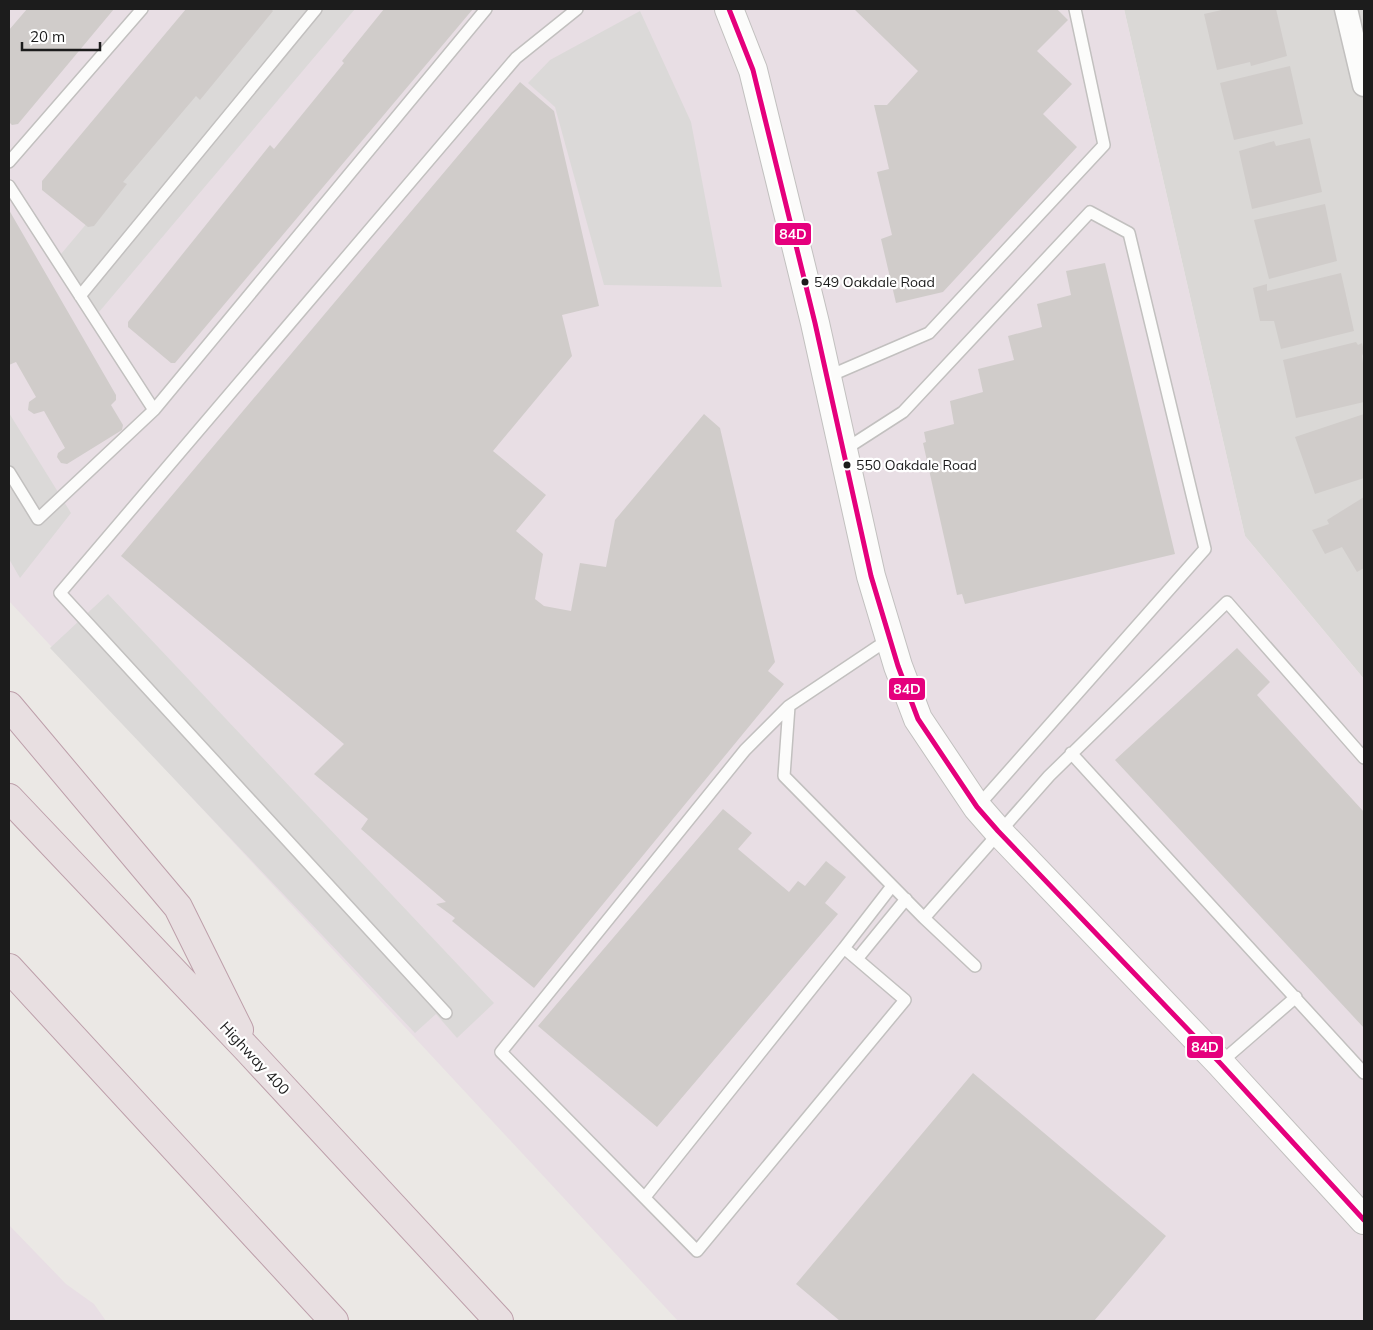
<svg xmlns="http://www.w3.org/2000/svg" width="1373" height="1330" font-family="Mulish,sans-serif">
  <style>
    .residential { fill: #dad8d6 }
    .industrial { fill: #e8dee4 }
    .parking { fill: #dbd9d8 }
    .building { fill: #d0ccca }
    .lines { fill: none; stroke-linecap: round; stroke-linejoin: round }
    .service-casing { stroke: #c2c0bf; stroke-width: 14 }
    .minor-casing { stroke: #c2c0bf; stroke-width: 25 }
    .tertiary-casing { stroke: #c2c0bf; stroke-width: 30 }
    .motorway-casing { stroke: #bd9faa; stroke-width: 30 }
    .service { stroke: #fcfcfb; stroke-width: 11 }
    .minor { stroke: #fcfcfb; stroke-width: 22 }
    .tertiary { stroke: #fcfcfb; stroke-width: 28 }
    .motorway { stroke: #e8dfe1; stroke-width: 28 }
    .bus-1-casing { stroke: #fff; stroke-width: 9 }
    .bus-1 { stroke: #e5007d; stroke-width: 5 }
    .bus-dot { fill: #1c1c1c; stroke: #fff; stroke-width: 2 }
    .labels { text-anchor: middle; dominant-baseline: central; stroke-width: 4.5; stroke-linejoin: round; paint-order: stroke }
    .bus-label { font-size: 14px; fill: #1c1c1c; stroke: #fff; text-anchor: start }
    .street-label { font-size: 15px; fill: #1c1c1c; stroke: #fff }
    .line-badge { stroke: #fff; stroke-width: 2 }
    .badge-label { font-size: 14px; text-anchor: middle; font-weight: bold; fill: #fff }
  </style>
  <rect width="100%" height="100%" fill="#ebe8e5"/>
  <path class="residential" d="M1124,9H1364V679L1245,536Z"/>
  <path class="industrial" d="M9,9H1124L1245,536L1364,679V1321H678L9,601Z
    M9,1225L66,1284L94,1304L106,1321H9Z"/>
  <path class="parking" d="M267,9H355L99,312L56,260Z
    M640,11L691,122L722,287L604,285L555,107L528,83L550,60Z
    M9,413L71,513L20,578L9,559Z
    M108,594L494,1003L457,1038L436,1014L415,1033L50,648Z"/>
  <path class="building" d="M27,9H114L18,124L12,125L9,122V30Z
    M186,9H271L273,11L200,100L196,96L123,182L127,184L94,226L88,227L42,190V181Z
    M384,9H473L175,363H171L128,327V322L270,145L274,149L344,63L342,61Z
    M854,9H1057L1068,20L1037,51L1072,84L1043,114L1077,147L943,292L896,303L881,239L892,235L877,172L889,169L874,105H887L918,71Z
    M1226,9H1276L1287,56L1251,66L1250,62L1217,70L1204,14Z
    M1290,66L1303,124L1234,140L1220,83Z
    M520,82L554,111L599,306L562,315L572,356L493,451L546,495L516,531L543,554L535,599L544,606L571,611L580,563L606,567L615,520L704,414L720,428L775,662L768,671L784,684L534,988L452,921L455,918L436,904L446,902L361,829L368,819L314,774L344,744L121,556Z
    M1310,138L1322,192L1252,209L1239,151L1274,141L1276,146Z
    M1325,204L1337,261L1269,279L1254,220Z
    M9,210L116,395V400L111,405L123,425L122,430L67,464L61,463L57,457L58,453L65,448L44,411L34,414L28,410L29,402L36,397L16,362L9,365Z
    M1105,263L1175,554L965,604L962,594L957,595L923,443L926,442L924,432L954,424L950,401L983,392L978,369L1014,360L1008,336L1042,327L1037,304L1071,295L1066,271Z
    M1341,273L1354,331L1281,349L1274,321H1260L1253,288L1267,284V291Z
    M1356,342L1358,345L1362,343L1364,351L1362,356L1364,371V402L1296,418L1283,360Z
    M1364,414V478L1315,494L1295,437Z
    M1364,497V568L1357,572L1342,547L1325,554L1312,530L1329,524L1327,520Z
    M1237,648L1270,682L1257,695L1364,812V1028L1115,760Z
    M723,809L752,833L738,849L789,892L798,881L805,886L826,861L846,877L825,903L838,914L657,1127L538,1026Z
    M973,1073L1166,1236L1094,1321H840L796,1284Z"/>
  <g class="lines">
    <g class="service-casing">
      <path id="service" d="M9,162L142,9
        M9,186L154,410
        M80,296L316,9
        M827,377L929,333L1104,145L1075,9
        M844,450L903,412L1090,212L1129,233L1205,549L977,807
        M9,472L38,519L154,410L486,9
        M889,639L789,706L784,776L924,918L1049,776L1227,602L1364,758
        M1071,753L1364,1073
        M924,918L975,966
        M844,948L892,886
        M857,959L906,899
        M446,1013L60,593L516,58L577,9
        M1220,1063L1296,997
        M645,1197L844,948L905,1000L697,1251L501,1052L745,750L789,706"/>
    </g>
    <g class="minor-casing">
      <path id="minor" d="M1346,9L1364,85"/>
    </g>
    <g class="tertiary-casing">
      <path id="tertiary" d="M729,9L753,70L815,323L871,576L898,666L918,719L977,807L998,831L1220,1063L1364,1220"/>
    </g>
    <g class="motorway-casing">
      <path id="motorway" d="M9,706L178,907L239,1030
        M9,798L249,1051L499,1321
        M9,968L334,1321"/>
    </g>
    <use href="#service" class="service"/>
    <use href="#minor" class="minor"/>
    <use href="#tertiary" class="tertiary"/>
    <use href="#motorway" class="motorway"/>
    <g class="bus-1-casing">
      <path id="bus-1" d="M729,9L753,70L815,323L871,576L898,666L918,719L977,807L998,831L1220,1063L1364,1220"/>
    </g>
    <use href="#bus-1" class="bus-1"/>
  </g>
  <g class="bus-dot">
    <circle cx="805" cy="282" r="4.5"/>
    <circle cx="847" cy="465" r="4.5"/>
  </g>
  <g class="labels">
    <g class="bus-label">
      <text x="814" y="282">549 Oakdale Road</text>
      <text x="856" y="465">550 Oakdale Road</text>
    </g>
    <g class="street-label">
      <text transform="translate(255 1058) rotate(47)">Highway 400</text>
    </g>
  </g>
  <g class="line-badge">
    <rect x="774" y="222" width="38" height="24" rx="5" fill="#e5007d"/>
    <rect x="888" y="677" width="38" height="24" rx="5" fill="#e5007d"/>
    <rect x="1186" y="1035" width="38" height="24" rx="5" fill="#e5007d"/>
  </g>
  <g class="badge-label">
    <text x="793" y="239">84D</text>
    <text x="907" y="694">84D</text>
    <text x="1205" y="1052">84D</text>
  </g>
  <rect width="1373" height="1330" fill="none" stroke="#1c1c1c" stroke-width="20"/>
  <path d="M22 42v8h78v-8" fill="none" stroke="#1c1c1c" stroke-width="2.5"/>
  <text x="30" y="42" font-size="15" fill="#1c1c1c" stroke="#ffffff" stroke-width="4" paint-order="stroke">20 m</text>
</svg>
